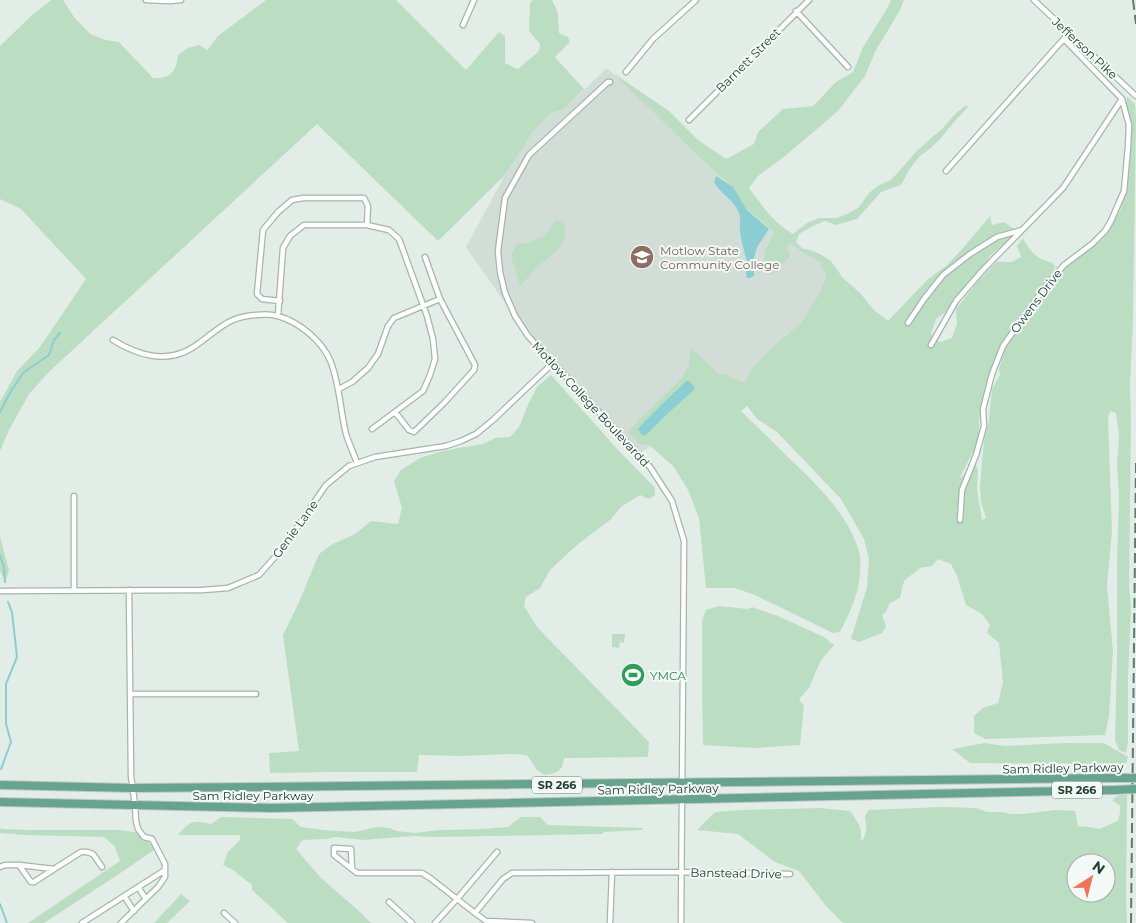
<svg xmlns="http://www.w3.org/2000/svg" width="1136" height="923" font-family="Montserrat,sans-serif">
  <style>
    .built { fill: #d1ddd6 }
    .green { fill: #bbdec2; fill-rule: evenodd }
    .water { fill: #8aced3 }
    .lines { fill: none; stroke-linecap: round; stroke-linejoin: round }
    .stream { stroke: #8aced3; stroke-width: 2 }
    .street-casing { stroke: #a5b5ae; stroke-width: 7 }
    .primary-casing { stroke: #c1c9c6; stroke-width: 10 }
    .street { stroke: #fff; stroke-width: 4.5 }
    .primary { stroke: #67a38e; stroke-width: 8 }
    .rail { stroke: #5d7a6f; stroke-width: 2; stroke-dasharray: 10 5; stroke-linecap: butt }
    .primary-bridge-casing { stroke: #c1c9c6; stroke-width: 10; stroke-linecap: butt }
    .primary-bridge { stroke: #67a38e; stroke-width: 8 }
    .labels { text-anchor: middle; dominant-baseline: central; stroke-width: 4; stroke-linejoin: round; paint-order: stroke }
    .shield { fill: #f3f9f6; stroke: #61776e; stroke-width: 1 }
    .shield-label { font-size: 11px; font-weight: bold; fill: #223f34 }
    .street-label { font-size: 12px; fill: #223f34; stroke: #f3f9f6 }
    .education-label { font-size: 12px; fill: #785e54; stroke: #f3f9f6; text-anchor: start }
    .leisure-label { font-size: 12px; fill: #27864d; stroke: #f3f9f6; text-anchor: start }
  </style>
  <rect width="100%" height="100%" fill="#e3ede7"/>
  <path class="built" d="M607,68L651,108L717,174L733,187L746,208L764,224L791,244L803,253L820,262L826,276L819,294L800,324L773,346L745,384L655,444L638,454L528,336L466,247L505,175L533,132L553,113L564,109Z"/>
  <path class="green" d="M51,0H63L74,17L90,34L106,40L119,42L153,78C169,79 177,72 178,55L188,48L199,45L207,50L218,36L266,0H396L466,70L499,32L505,36V63L518,69L539,51L540,44L529,31L530,3L533,0H552L558,13L559,33L568,37L570,42L555,57L584,89L564,109L552,113L533,132L505,175L438,241L317,124L50,371L29,394L9,430L0,451V402L17,371L40,347L86,279L21,209L0,199V46L30,17Z
    M891,0H904L899,12L876,50L865,76L838,111L785,156L758,176L749,188C763,207 773,222 793,234L807,223L819,218H837L847,214L858,208L869,193L879,185L891,180L916,152L932,137L942,129L957,112L966,105L968,107L954,122L941,138L932,147L920,156L911,167L901,185L881,192L857,219L836,225L825,221L813,226L799,234L796,242L803,249L810,250L820,254L831,261L843,278L861,294L874,310L888,321L928,279L946,266L963,248L990,216L992,225L1004,222L1014,229L1011,237L990,256L976,275L948,310L936,319L931,334L940,342L952,338L957,324L956,309L979,280L997,262H1012L1021,257L1017,246L1023,238C1027,247 1034,256 1044,260C1049,262 1051,261 1055,266L1054,273L1019,317L1001,346L994,376L988,385L982,405L979,418V436L973,452L960,477H962L973,459L978,470L977,489L982,520L986,518L981,502L980,486L984,441L989,421L992,389L1000,375L999,369L1006,346L1051,283L1067,264L1103,239L1121,209L1126,191L1130,145L1126,108L1127,96L1135,104L1136,120L1133,322L1130,383L1131,420L1129,586L1131,608L1128,677V742L1126,753L1119,750L1115,740L1117,658V564L1119,496L1117,467L1119,435L1116,413L1110,411L1108,417L1112,531L1107,586L1113,651L1109,717L1105,735L985,739L974,733V716L983,708L998,703L1003,682L999,643L987,633L990,625L982,614L966,605L957,576L951,564L938,559L932,566L920,568L904,581L900,598L890,603L886,612L882,615L886,626L882,633L859,642L851,639L867,587L869,559L864,539L841,499L777,432L757,419L747,406L741,411C756,426 772,441 787,456C816,484 851,516 860,556C861,561 860,567 860,571C859,595 850,612 840,632L833,633L755,595L735,588H706L699,518L688,490L674,467L655,450L649,445L639,444L628,433L638,421L683,377L684,373L689,366L690,349L696,352L719,374H724L745,383L752,369L773,346L800,324L819,294L826,276L820,262L803,253L791,244L786,246L791,255L776,272L769,275C760,252 766,252 774,232L746,208L733,187L717,174L613,73L669,111L698,140L726,159L754,144L758,132L783,109L813,106L836,82L853,72L863,47L885,12Z
    M557,220L563,221C570,243 558,250 542,263C534,269 527,279 520,286L511,256L516,244L529,243L538,238L544,237L549,231L551,225Z
    M551,375L619,451L655,488V495L649,499L640,495L621,507L610,520L577,545L550,570L540,588L526,597L524,606L537,627L649,742L648,757L564,758C562,772 558,773 544,775L537,770L527,755L513,754L461,756L419,755L417,772H333L270,773L269,753L299,751L283,635L299,602L319,554L331,545L355,534L371,521L398,524L402,508L394,481L401,470L420,458L439,452L459,448L483,444L495,438L510,437L519,427L527,407L537,387Z
    M0,536L9,571L5,582L0,570Z
    M719,606L748,609L752,607L778,616L824,637L834,645L821,660L809,688L799,699L804,706L800,745L755,748L703,745L702,688V621L706,610Z
    M612,634H625L624,643L620,642L619,648L612,647Z
    M985,743L1005,746L1066,743H1104L1128,757L1126,764L970,763L952,749Z
    M1119,795H1127L1126,899L1127,923H843L826,906L799,871L775,862L738,834L697,830L715,812L742,810L820,808L850,811C858,822 862,827 861,840L862,841C868,833 866,825 865,816L869,810L941,807L976,808L987,812H1002L1011,814H1024L1054,810L1075,811L1078,826L1089,827L1099,829L1118,821L1120,813V806L1113,801L1114,798ZM1076,863H1106V893H1076Z
    M221,817L292,819L301,827L324,830L355,832L377,827L389,828L397,831L416,833L439,830L483,829L508,827L521,817H540L548,825L643,828L642,830L604,832L602,834L433,837L413,836L364,840L335,837L326,839L303,840L301,842L296,849L321,878L358,910L371,923H288L252,890V885L233,870L223,865L228,852L240,840V835H178C191,820 193,820 211,824Z
    M0,827L1,829L29,830H121L144,834L154,850L119,874L44,923H28L120,861L115,847L104,837L26,835L0,833Z
    M181,894L190,901L167,923H154Z"/>
  <path class="water" d="M716,176L733,187L747,210L769,229L757,247L754,258V276L750,278H747C745,271 747,265 746,258C744,249 741,241 740,232C739,224 742,216 737,209C732,199 720,193 714,182Z
    M686,381H689L693,385L695,389L665,416L645,436L641,434L638,429L645,421Z"/>
  <g class="lines">
    <path class="stream" d="M0,412L11,391L24,372L49,355L54,340L60,333
      M0,555L4,567L5,582
      M1,769L11,742L6,724V684L17,657L12,612L8,602
      M0,904L7,923"/>
    <g class="street-casing">
      <path id="street" d="M146,0L169,1L181,0
        M1034,0L1136,96
        M796,11L848,67
        M463,25L474,0
        M626,72L653,39L696,0
        M610,82H608L529,155L505,198L498,251L500,272L505,293L515,316L528,336L650,467L672,501L684,541L681,923
        M689,120L809,0
        M946,171L1069,33
        M425,257L440,299
        M280,301L262,299L257,294L263,230L278,212L292,200L303,198H364L368,206L367,225
        M278,316L283,248L290,236L304,225H367L389,230L399,239L427,316L433,339L435,359L430,375L423,391L372,429
        M908,323L924,299L943,275L970,254L997,237L1022,230
        M113,340C131,351 154,360 175,355C198,350 212,329 233,320C244,315 267,313 278,316C299,322 321,340 330,360C340,384 340,410 346,434C349,444 354,454 357,463
        M931,345L956,301L982,271L1063,188L1122,99
        M339,389L352,382L368,368L378,354L388,326L394,318L440,299L475,365L474,370L444,403L414,432L409,430L395,412
        M960,520L962,490L976,455L984,426L983,409L992,374L1003,346L1045,287L1064,265L1092,244L1105,231L1111,221L1124,191L1128,147L1129,125L1122,99L1064,39
        M0,591L203,590L228,588L259,575L283,548L326,485L349,466L375,457L446,446L461,441L476,434L493,420L553,363
        M74,591V496
        M130,694H256
        M19,865L31,882H34L54,869
        M0,867L5,865H19L54,869L81,852H87L93,854L102,867
        M352,869L351,849L334,848V855L357,873H422L430,878L475,913
        M138,887L146,899
        M124,896L134,911
        M389,902L412,923
        M224,913L235,923
        M82,923L165,870
        M121,923L158,887L165,877V864L152,839L144,837L138,829L136,821L135,805L131,776L129,590
        M435,923L457,899L497,852
        M532,923L486,921L475,913L503,879L512,873L682,872L790,874
        M610,923L612,872"/>
    </g>
    <g class="primary-casing">
      <path id="primary" d="M0,785L132,788L257,787L1114,778
        M0,802L271,808L1115,790"/>
    </g>
    <use href="#street" class="street"/>
    <use href="#primary" class="primary"/>
    <path class="rail" d="M1133,0L1136,24
      M1131,923L1136,462"/>
    <g class="primary-bridge-casing">
      <path id="primary-bridge" d="M1114,778H1136
        M1115,790L1136,789"/>
    </g>
    <use href="#primary-bridge" class="primary-bridge"/>
  </g>
  <defs>
    <g id="university-disc" transform="scale(1.25)"><circle r="9.5" fill="#8d6e63" stroke="#f3f9f6"/><path d="M0-5L7-2L0 1L-7-2ZM-4 1L0 2.5L4 1V4Q0 6-4 4Z" fill="#fff"/></g>
    <g id="stadium-disc" transform="scale(1.25)"><circle r="9.5" fill="#2e9e5b" stroke="#f3f9f6"/><path d="M0-5a6.5 5 0 1 0 0 10a6.5 5 0 1 0 0-10ZM-3.5-1.8h7v3.6h-7Z" fill="#fff"/></g>
  </defs>
  <g fill-rule="evenodd">
    <use href="#university-disc" x="642" y="257"/>
    <use href="#stadium-disc" x="633" y="675"/>
  </g>
  <g class="labels">
    <g class="shield">
      <rect x="532" y="776.5" width="50" height="17" rx="4"/>
      <rect x="1052" y="781.5" width="50" height="17" rx="4"/>
    </g>
    <g class="shield-label">
      <text x="557" y="785">SR 266</text>
      <text x="1077" y="790">SR 266</text>
    </g>
    <g class="street-label">
      <text transform="translate(1085 48) rotate(43)">Jefferson Pike</text>
      <text transform="translate(748 60) rotate(-45)">Barnett Street</text>
      <text transform="translate(1036 301) rotate(-53)">Owens Drive</text>
      <text transform="translate(591 404) rotate(47)">Motlow College Boulevardd</text>
      <text transform="translate(295 529) rotate(-54)">Genie Lane</text>
      <text transform="translate(1063 768) rotate(-1)">Sam Ridley Parkway</text>
      <text transform="translate(658 789) rotate(-1)">Sam Ridley Parkway</text>
      <text x="253" y="795">Sam Ridley Parkway</text>
      <text transform="translate(736 873) rotate(1)">Banstead Drive</text>
    </g>
    <g class="education-label">
      <text x="660" y="250">Motlow State<tspan x="660" dy="14">Community College</tspan></text>
    </g>
    <g class="leisure-label">
      <text x="650" y="675">YMCA</text>
    </g>
  </g>
  <g transform="translate(1091 878) rotate(36)"><circle r="24" fill="#f3f9f6" stroke="#9fafa8"/>
  <path d="M0-4L9 19L0 12L-9 19Z" fill="#f4725a"/>
  <text y="-8" font-size="14" font-weight="bold" text-anchor="middle" fill="#223f34">N</text>
  </g>
</svg>
